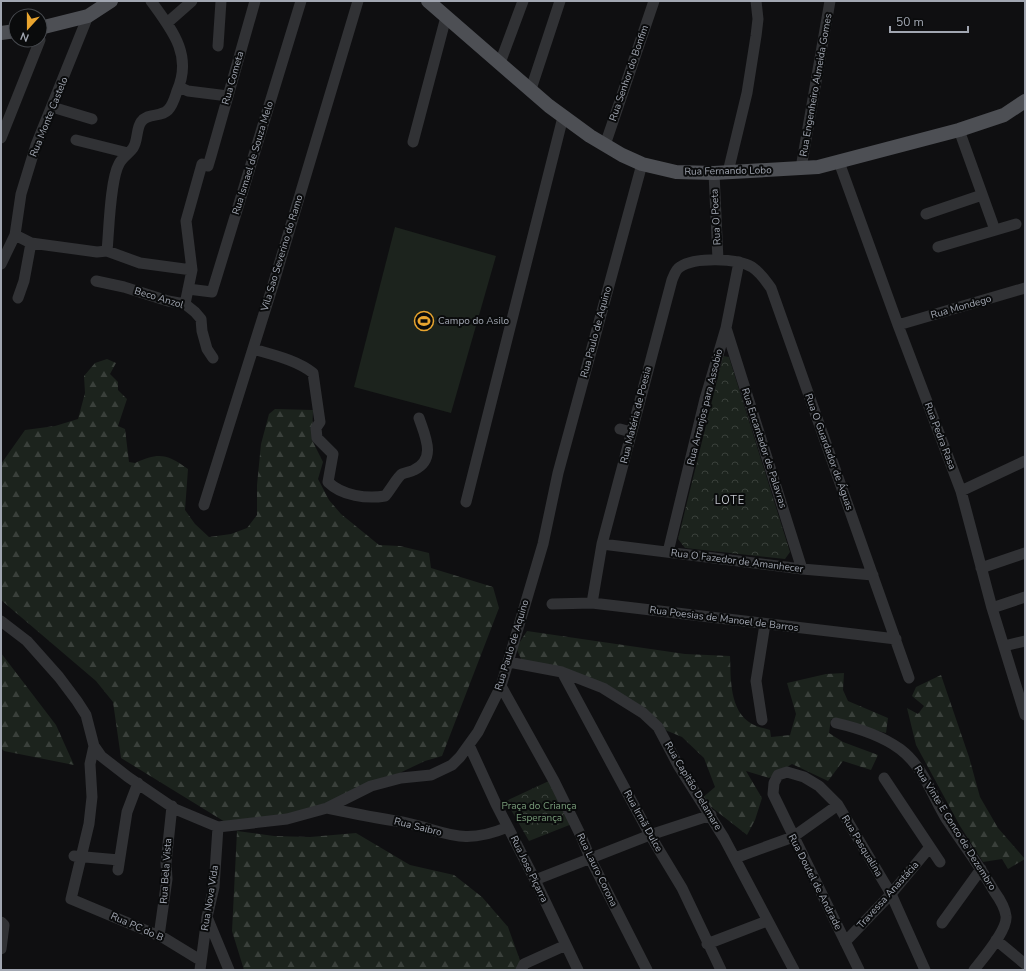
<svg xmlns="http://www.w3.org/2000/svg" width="1026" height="971" font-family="'Nunito Sans',sans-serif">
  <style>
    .forest { fill: url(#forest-firs) }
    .park { fill: url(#park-crowns) }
    .garden { fill: #1c231d }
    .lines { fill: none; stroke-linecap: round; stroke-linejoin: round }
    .minor { stroke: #313235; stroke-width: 11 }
    .major { stroke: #4d4f54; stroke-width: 14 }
    .labels { text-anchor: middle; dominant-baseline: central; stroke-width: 4; stroke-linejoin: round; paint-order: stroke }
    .street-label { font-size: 10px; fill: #a1a6b1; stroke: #0a0b0c }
    .poi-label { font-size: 10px; fill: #a1a6b1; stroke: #0a0b0c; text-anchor: start }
    .park-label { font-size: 10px; fill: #789c79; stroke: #0a0b0c }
    .neighbourhood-label { font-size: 11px; letter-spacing: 1px; fill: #c2c5cd; stroke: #0a0b0c }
  </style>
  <defs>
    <pattern id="forest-firs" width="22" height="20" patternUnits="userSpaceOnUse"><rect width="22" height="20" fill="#1c231d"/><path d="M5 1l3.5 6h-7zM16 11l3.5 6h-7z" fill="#3a403b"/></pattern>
    <pattern id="park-crowns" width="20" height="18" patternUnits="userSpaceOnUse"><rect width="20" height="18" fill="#1c231d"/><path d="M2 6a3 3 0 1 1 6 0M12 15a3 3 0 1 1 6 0" fill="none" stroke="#3a403b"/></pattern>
  </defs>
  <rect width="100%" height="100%" fill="#0f0f11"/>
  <path class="forest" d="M107,359L116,363L110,374L118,382V390L127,399L118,426L125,429L129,462L135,463C159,452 167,454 188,469L185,510L195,524L209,537L231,534L247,528L257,515V485L261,444L269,414L275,409L313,410L312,440L323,462L318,479L329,500L341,514L379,545L400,546L429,553L431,568L493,587L499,608L442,756L425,761L338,802L287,819L230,825L121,758L113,702L96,681L1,600V464L25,430L55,426L78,419L85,393L84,376L95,363Z
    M527,631L685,654L730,656C731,679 729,711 752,724C757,727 764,728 770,730L771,737L790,735L796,714L787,683L826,674L844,673L843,690L848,701L888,718L886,733L831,719L829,733L843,742L878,755L871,770L843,761L828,781L792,764L769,778L746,771L762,798L755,820L747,835L701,799L715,787L704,758L682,737L658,727L603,688L524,665L516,648Z
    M1,653L56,725L74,765L4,751L1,748Z
    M941,675L969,757L980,797L998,828L1025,859L1008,869L1002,859L983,862L960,826L916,745L907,708L918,714L924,706L912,696L916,687Z
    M237,831L274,836L310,837L356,833L410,865L454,875L482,897L508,927L521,963V970H244L232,931Z"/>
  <path class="park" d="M723,356L729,357L790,552L785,559L685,548L678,539Z
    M551,780L572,824L529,841L506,801Z"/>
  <path class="garden" d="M395,227L496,256L451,413L354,387Z"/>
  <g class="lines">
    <path class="minor" d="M167,23L192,1
      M218,46L221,1
      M500,63L523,1
      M179,87L188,91L228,96
      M531,89L560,1
      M52,107L92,119
      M959,130L995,230
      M1,138L40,40
      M76,140L128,153
      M413,142L446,17
      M605,145L654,1
      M839,162L898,325L961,491L992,608L1025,715
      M801,168L830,1
      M728,172L747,93L756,36L758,19L756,1
      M714,173L718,260
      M926,214L982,195
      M15,235L31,243L97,252L107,251L140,263L192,270
      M938,247L1016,224
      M107,251C109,231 110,180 119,164C122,157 129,154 133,148C138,141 136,129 141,122C148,112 160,118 168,110C173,105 175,97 177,91C193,55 172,30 151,1
      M1,264L15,235L21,194L36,145L88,16
      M96,281L124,287L168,301L185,304L195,312L201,319L202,331L207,349L213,358
      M188,289L212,292L301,1
      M18,298L24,281L31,243
      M185,304L192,270L186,221L202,164L208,166L211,156L255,1
      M898,325L1025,288
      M726,328L802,569
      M253,349C273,355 297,360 313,373L320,422L316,428L317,438L333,454L328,482C342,496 367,499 385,496C389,492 398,476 402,474C406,472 411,472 414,470C437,459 425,436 419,418
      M620,429L631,432
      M961,491L1025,461
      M466,502L563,117
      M204,505L273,285L358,1
      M602,544L802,569L873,575
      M668,552L705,399L726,328L739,262
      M981,568L1025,553
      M592,603L602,544L672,280C674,275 676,269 680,267C695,257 737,258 752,267C761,273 765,280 771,288L909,678
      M552,604L592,603L896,639
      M992,608L1025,597
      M1,621L27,641L59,677L77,701L86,715L94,746L101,756L128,777L175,809L218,827L287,819L327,808L371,786L401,778L431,775L452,765L460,757L478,732L501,686L543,544L558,473L642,164
      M1004,646L1025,641
      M508,662L562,672L603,688L643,713L658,727L678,765L724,838L794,970
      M562,672L650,835L682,888L721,970
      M501,686L554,781L581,836L590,858L647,970
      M762,720L756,681L765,624
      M836,723C858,728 882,736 900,749C924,767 932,796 947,820C963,844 980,866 994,891C999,898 1005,907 1006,916C1008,930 983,958 974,970
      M469,745L496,804L535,880L578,970
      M94,746L90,764L92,797L89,824L71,899L164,938L200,960
      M884,778L940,862
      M327,808C351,813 376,818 402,822C447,831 460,847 508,827
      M74,856L119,860
      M735,858L793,837L838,805
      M118,870L127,812L138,783
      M535,880L650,835L711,815
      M207,917L229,970
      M1,922L4,925L1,949
      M942,923L981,869
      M159,936L167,879L166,863L172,806
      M996,940L1025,964
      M845,942L891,894L930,847
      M707,944L767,921
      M200,970L207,917L214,887L218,827
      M521,970L524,964L566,945
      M859,970L773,794L774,783L778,775L787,772L804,777L819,786L838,805L891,894L925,970"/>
    <path class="major" d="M428,1L549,106L590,136L622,155L642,164L676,172L714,173L818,167L959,130L1004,115L1025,101
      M40,28L88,16L111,1
      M1,33L16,31"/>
  </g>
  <defs>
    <g id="stadium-ring" transform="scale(1)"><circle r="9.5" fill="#0a0b0c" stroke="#e9a52f" stroke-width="1.5"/><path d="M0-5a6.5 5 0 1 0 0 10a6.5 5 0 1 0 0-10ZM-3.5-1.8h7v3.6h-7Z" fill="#e9a52f"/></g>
  </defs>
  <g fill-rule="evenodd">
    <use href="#stadium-ring" x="424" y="321"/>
  </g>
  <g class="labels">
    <g class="street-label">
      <text transform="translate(629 73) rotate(-71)">Rua Senhor do Bonfim</text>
      <text transform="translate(233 78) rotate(-74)">Rua Cometa</text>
      <text transform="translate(816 85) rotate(-80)">Rua Engenheiro Almeida Gomes</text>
      <text transform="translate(49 117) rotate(-68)">Rua Monte Castelo</text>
      <text transform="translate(253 158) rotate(-73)">Rua Ismael de Souza Melo</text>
      <text transform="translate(728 171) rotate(-1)">Rua Fernando Lobo</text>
      <text transform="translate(716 217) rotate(-93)">Rua O Poeta</text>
      <text transform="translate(282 253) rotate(-73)">Vila Sao Severino do Ramo</text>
      <text transform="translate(159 298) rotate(17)">Beco Anzol</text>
      <text transform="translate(961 307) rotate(-16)">Rua Mondego</text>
      <text transform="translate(596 332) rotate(-75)">Rua Paulo de Aquino</text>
      <text transform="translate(705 407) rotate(-76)">Rua Arranjos para Assobio</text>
      <text transform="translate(636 415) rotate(-76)">Rua Matéria de Poesia</text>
      <text transform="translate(940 436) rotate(69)">Rua Pedra Rasa</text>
      <text transform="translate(764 448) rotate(72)">Rua Encantador de Palavras</text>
      <text transform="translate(829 452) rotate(70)">Rua O Guardador de Águas</text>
      <text transform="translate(737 561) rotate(7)">Rua O Fazedor de Amanhecer</text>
      <text transform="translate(724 619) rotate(7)">Rua Poesias de Manoel de Barros</text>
      <text transform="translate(512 645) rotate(-73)">Rua Paulo de Aquino</text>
      <text transform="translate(693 786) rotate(59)">Rua Capitão Delamare</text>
      <text transform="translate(643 821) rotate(61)">Rua Irmã Dulce</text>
      <text transform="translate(418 827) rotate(14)">Rua Saibro</text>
      <text transform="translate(955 828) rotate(58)">Rua Vinte E Conco de Dezembro</text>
      <text transform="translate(862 846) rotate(59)">Rua Pasqualina</text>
      <text transform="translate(529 869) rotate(64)">Rua Jose Piçarra</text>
      <text transform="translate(597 870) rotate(64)">Rua Lauro Corona</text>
      <text transform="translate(166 871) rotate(-86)">Rua Bela Vista</text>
      <text transform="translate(815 882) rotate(63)">Rua Doutel de Andrade</text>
      <text transform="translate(888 895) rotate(-48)">Travessa Anastácia</text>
      <text transform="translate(210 898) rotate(-81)">Rua Nova Vida</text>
      <text transform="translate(137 927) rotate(24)">Rua PC do B</text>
    </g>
    <g class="poi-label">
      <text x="438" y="321">Campo do Asilo</text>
    </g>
    <g class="park-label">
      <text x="539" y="806">Praça do Criança<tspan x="539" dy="12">Esperança</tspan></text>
    </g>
    <g class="neighbourhood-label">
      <text x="730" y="500">LOTE</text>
    </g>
  </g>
  <rect width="1026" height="971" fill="none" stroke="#a1a6b1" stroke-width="4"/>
  <g transform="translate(28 28) rotate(201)"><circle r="19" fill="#0a0b0c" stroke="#46494e"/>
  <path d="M0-3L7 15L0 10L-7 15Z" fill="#e9a52f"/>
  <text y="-6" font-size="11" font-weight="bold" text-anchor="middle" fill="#a1a6b1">N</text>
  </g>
  <path d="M890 26v6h78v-6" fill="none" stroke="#a1a6b1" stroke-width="2"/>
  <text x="896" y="26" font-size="12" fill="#a1a6b1" stroke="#0a0b0c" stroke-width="3" paint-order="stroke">50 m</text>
</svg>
